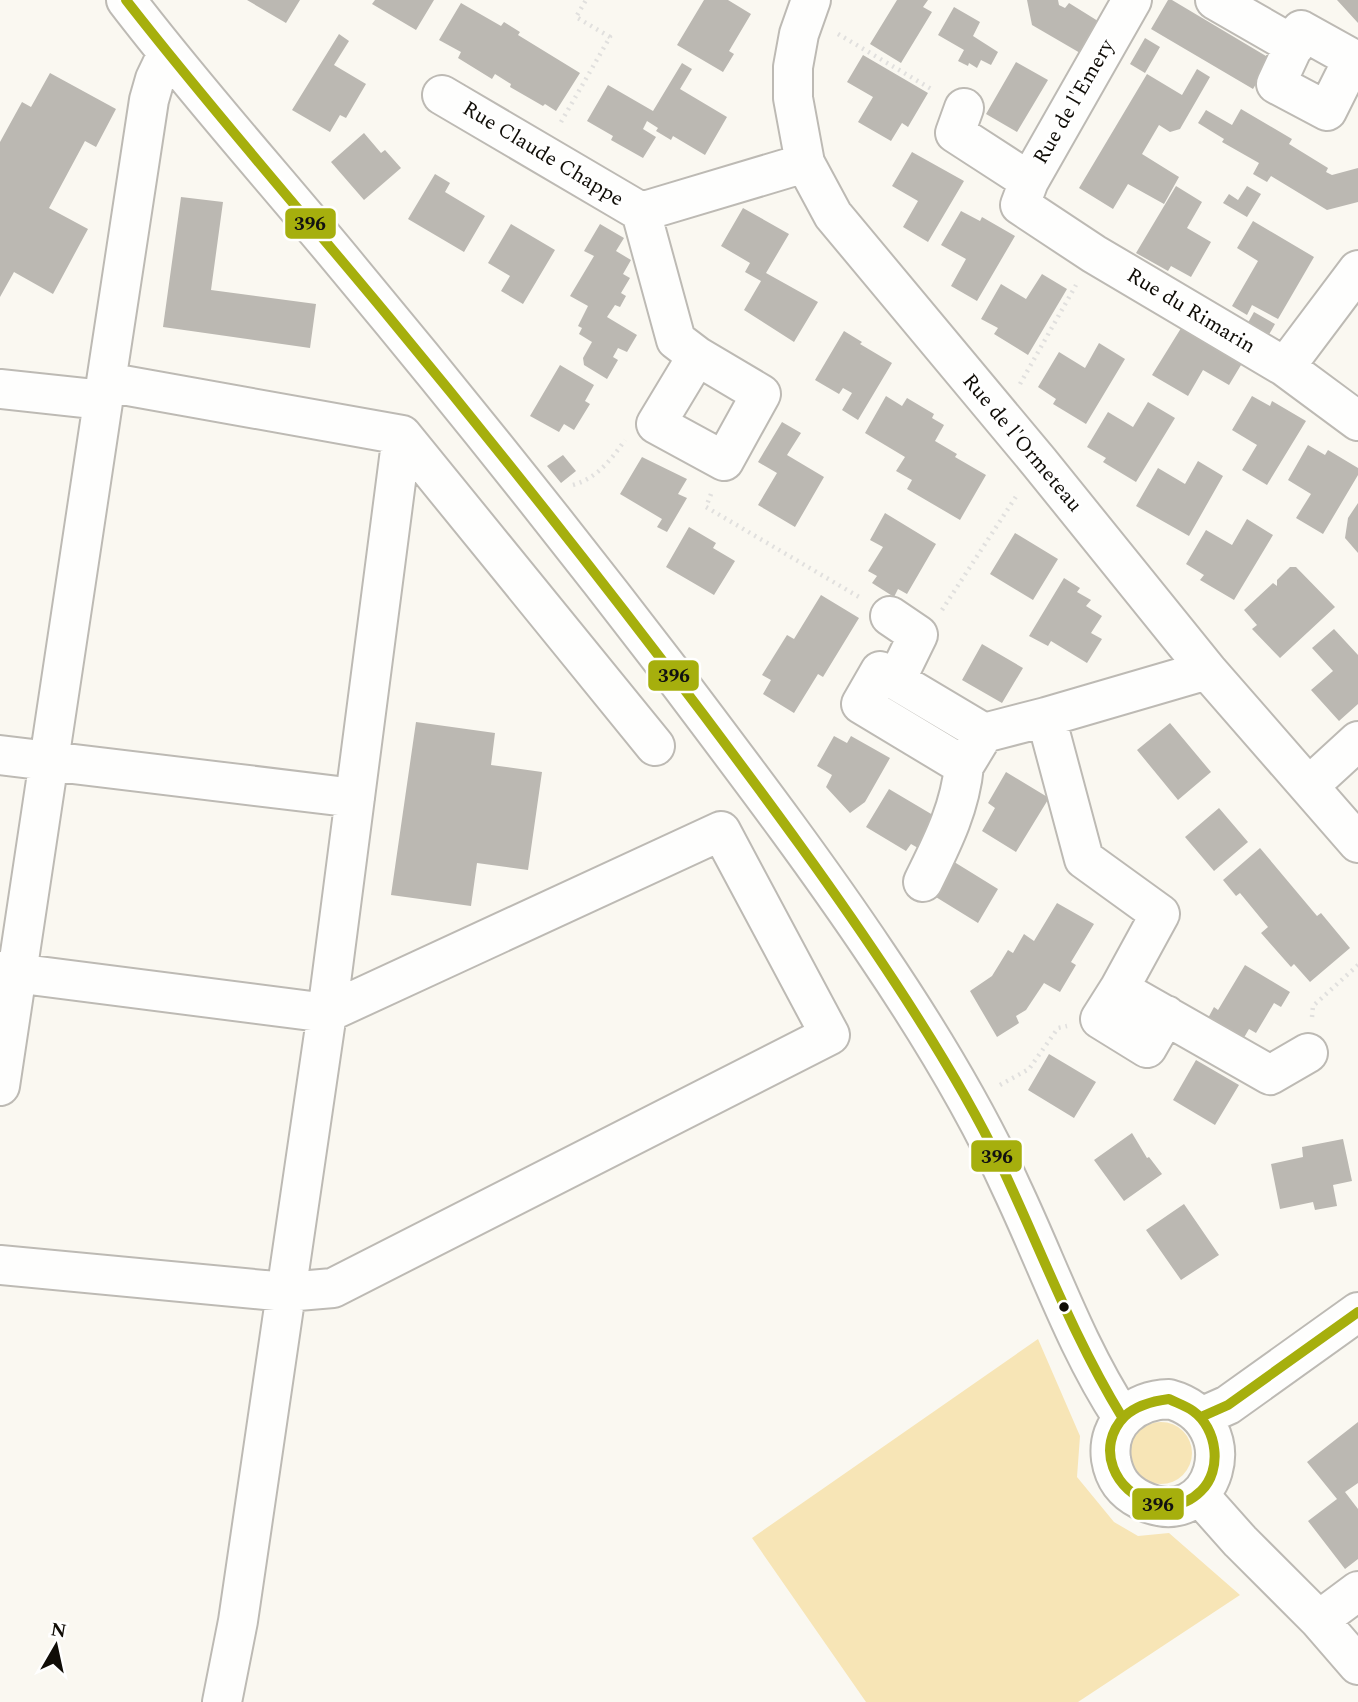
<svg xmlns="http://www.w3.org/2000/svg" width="1358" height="1702" font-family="Spectral,serif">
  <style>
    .green { fill: #f7e5b6 }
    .building { fill: #bbb8b2 }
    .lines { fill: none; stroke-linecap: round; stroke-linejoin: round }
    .minor-casing { stroke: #bdbab4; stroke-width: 42 }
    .path { stroke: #e1e0de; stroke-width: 4.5; stroke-dasharray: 2 5; stroke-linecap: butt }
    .minor { stroke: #fefefd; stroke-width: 38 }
    .bus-1-casing { stroke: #fff; stroke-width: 16 }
    .bus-1 { stroke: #a6af0d; stroke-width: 10 }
    .bus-dot { fill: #100d07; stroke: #fff; stroke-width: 2.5 }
    .labels { text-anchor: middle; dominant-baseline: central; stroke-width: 5; stroke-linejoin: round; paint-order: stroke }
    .street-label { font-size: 21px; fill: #100d07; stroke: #fff }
    .line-badge { stroke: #fff; stroke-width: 2.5 }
    .pale-badge-label { font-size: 19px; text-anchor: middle; font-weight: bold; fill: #111 }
  </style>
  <rect width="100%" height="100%" fill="#faf8f1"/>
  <path class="green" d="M1038,1339L1080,1436L1077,1477L1114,1522L1138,1536L1169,1533L1240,1595L1078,1702H866L752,1538Z
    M1130 1453a31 31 0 1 1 62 0a31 31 0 1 1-62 0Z"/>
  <path class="building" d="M247,0H300L286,23Z
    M375,0H434L416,30L372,4Z
    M704,0H728L751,14L729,51L734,54L723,72L677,45Z
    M897,0H928L923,7L932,12L901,63L870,44Z
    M1027,0H1058L1059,5L1065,8L1069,3L1106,26L1087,57L1032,25Z
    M1168,0H1172L1271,59L1253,89L1151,29Z
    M1337,0H1358V23Z
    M461,3L501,26L504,22L520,32L518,35L580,73L556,111L545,104L543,106L510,87L511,84L495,74L492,79L458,58L461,52L439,40Z
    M954,7L980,22L973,36L998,52L991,65L981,60L977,68L969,63L968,66L958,61L964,50L938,35Z
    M339,34L349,41L334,65L366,84L346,118L340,115L330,132L292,110Z
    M1145,38L1160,47L1145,73L1130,64Z
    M863,55L928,93L908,127L902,123L891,141L858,122L873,97L847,82Z
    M1016,62L1048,80L1017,132L986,114Z
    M682,63L692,69L680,89L727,117L705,155L673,136L671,140L656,131L658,128L647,121L643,129L656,137L643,158L611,140L613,136L587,121L608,85L653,111Z
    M1197,69L1210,77L1180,129L1170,132L1159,125L1142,154L1179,177L1164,204L1128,184L1113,209L1079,188L1147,74L1182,95Z
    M50,73L116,109L96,147L85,141L49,208L88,229L53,294L14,272L0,297V142L22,102L31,107Z
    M1241,109L1292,139L1289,144L1328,168L1326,172L1332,175L1358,168V202L1327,210L1271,176L1267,182L1253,174L1259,163L1222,142L1224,139L1198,123L1206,110L1232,125Z
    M364,133L381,153L385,150L401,168L364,200L331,162Z
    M912,152L964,181L928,242L903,227L918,201L892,186Z
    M435,174L450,183L445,192L485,216L464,252L408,219Z
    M1176,186L1202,202L1187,228L1211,242L1191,277L1171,266L1168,271L1136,253Z
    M1247,186L1261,194L1247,217L1223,203L1229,194L1238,200Z
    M181,197L223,202L211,290L316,304L310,348L163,327Z
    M743,208L789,234L766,273L818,302L794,342L744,310L761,281L745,272L750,263L721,246Z
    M961,211L980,221L982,217L1015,236L977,301L951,286L966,259L941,245Z
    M1253,221L1314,257L1278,319L1252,305L1247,315L1232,306L1258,261L1237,248Z
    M511,224L555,250L523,304L501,291L510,276L488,263Z
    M600,224L624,238L616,251L631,260L623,274L630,278L621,293L626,296L620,307L615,305L607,317L637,335L627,352L618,348L613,357L618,360L607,379L584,365L583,358L592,342L579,334L582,328L578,326L588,306L570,296L594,256L584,251Z
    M1042,274L1067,289L1028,355L994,334L998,328L981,319L1001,284L1026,299Z
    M1254,312L1275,324L1266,340L1245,328Z
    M1183,325L1244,360L1229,385L1203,370L1188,396L1152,375Z
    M844,331L862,342L860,344L892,363L858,420L842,410L852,393L843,388L839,394L815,380Z
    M1099,343L1125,359L1086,424L1053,404L1056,399L1038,387L1059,352L1085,368Z
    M560,365L594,385L585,401L590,404L574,430L564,424L559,432L530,416Z
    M886,396L902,406L907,398L934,414L932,418L944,425L935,441L957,454L955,457L986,475L960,520L907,489L912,480L896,471L905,457L865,433Z
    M1252,396L1270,406L1272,401L1306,421L1267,485L1242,470L1257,445L1232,430Z
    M1148,402L1175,418L1136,482L1103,462L1106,458L1087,447L1108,412L1133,427Z
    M782,422L801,433L787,455L824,477L795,527L758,505L777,473L758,462Z
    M1308,445L1325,455L1328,450L1358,468V475L1323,534L1296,518L1311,494L1288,480Z
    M563,455L576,471L561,483L547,466Z
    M642,457L687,479L678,494L687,498L667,532L657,527L662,519L620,494Z
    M1198,461L1223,476L1189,536L1136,506L1158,468L1185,484Z
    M1358,503V553L1345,538L1348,518Z
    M885,513L936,544L907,594L898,589L894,597L872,583L877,576L868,571L883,547L870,540Z
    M1247,519L1273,535L1234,600L1200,580L1204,575L1186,564L1206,530L1232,545Z
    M689,527L716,543L713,548L735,561L714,595L666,567Z
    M1015,533L1058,559L1033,600L990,574Z
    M1290,567H1296L1335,607L1280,658L1252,629L1257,625L1244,610L1273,583L1277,586V580Z
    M1064,578L1080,588L1077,592L1091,600L1086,606L1102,616L1091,633L1102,639L1087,663L1051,641L1048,646L1029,636Z
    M821,595L859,618L823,677L818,674L794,713L763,694L771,680L762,675L787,635L794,639Z
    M1334,629L1358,655V704L1339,721L1311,690L1333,671L1312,648Z
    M982,644L1023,668L1002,703L962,680Z
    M416,722L495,733L491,765L542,772L528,870L477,863L471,906L391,895Z
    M1170,723L1211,772L1178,800L1137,750Z
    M834,736L847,743L851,736L890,758L865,802L850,813L826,787L832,775L817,766Z
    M1006,772L1049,798L1016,852L982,831L995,808L988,803Z
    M889,789L943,821L925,852L911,844L906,851L866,827Z
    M1219,808L1248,842L1214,871L1185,837Z
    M1260,848L1317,916L1321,913L1350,948L1310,982L1294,964L1291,967L1261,933L1268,927L1240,893L1236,896L1223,880Z
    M951,860L998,889L978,923L931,894Z
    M1057,903L1094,924L1071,962L1076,965L1060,992L1044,983L1026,1010L1016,1016L1019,1023L997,1037L970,991L992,976L1008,950L1013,953L1024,934L1034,941Z
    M1245,965L1290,992L1281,1007L1274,1003L1256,1033L1249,1029L1242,1041L1207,1020L1214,1007L1218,1010Z
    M1049,1054L1096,1082L1074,1118L1028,1090Z
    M1196,1060L1239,1085L1215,1125L1173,1100Z
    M1132,1133L1147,1158L1149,1157L1162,1174L1124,1201L1094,1160Z
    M1343,1139L1352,1181L1333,1185L1337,1206L1315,1210L1313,1202L1280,1209L1271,1164L1303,1157L1302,1147Z
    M1184,1204L1219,1255L1181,1280L1146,1230Z
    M1358,1422V1483L1345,1492L1358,1509V1559L1345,1569L1308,1521L1337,1499L1307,1462Z"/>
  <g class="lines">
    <g class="minor-casing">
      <path id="minor" d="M126,0C197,93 275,179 349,269C459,401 566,535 671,672C741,765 812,858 877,955C927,1029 975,1107 1012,1189C1048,1265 1076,1347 1122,1417
        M811,0L799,34L793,67V98L805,163L833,215L1039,462L1207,670L1358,843
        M1132,0L1029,181L1020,205L1094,254L1285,367L1358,421
        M1215,0L1295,46
        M1301,30L1353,59L1327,111L1276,84Z
        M167,54L155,79L149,100L106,382L402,435L327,1013L238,1621L222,1702
        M442,95L641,212L805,163
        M964,108L955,133L1029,181
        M641,212L676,340L697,356L656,424L724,461L761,394L697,356
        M1285,367L1358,270
        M0,389L103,400
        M402,435L655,746
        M890,616L918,635L896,680
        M1046,717L1084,859L1160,914L1119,989L1270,1075L1308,1053
        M984,733L964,766L861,704L880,671L984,733L1046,717L1207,670
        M0,755L355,798
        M1310,785L1358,741
        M923,882C941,845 960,809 964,766
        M0,971L327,1013L721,831L830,1035L333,1288L286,1292L0,1265
        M1119,989L1100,1019L1147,1048L1166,1015
        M0,1086L106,382
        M1169,1399C1249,1421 1215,1536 1141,1500C1123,1491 1114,1478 1111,1459C1106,1422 1136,1400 1169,1399Z
        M1201,1417L1228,1405L1358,1312
        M1199,1495L1240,1541L1319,1620L1358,1665
        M1319,1620L1358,1591"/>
    </g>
    <path class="path" d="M838,34L933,90
      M561,122L610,37L576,17L586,0
      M1020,384L1076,285
      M573,485C597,478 611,460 625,440
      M711,494L706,507L859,597
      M942,610L1017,495
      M1312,1017L1313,1006L1358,965
      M1000,1085L1029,1069L1058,1028L1067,1026"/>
    <use href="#minor" class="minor"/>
    <g class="bus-1-casing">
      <path id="bus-1" d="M126,0C210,108 301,211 388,316C496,446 601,579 703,714C769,802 835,891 896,984C934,1042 971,1102 1001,1165C1041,1250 1073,1337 1122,1417
        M1169,1399C1177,1403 1186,1406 1193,1411C1217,1428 1223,1470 1201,1491C1187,1505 1171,1508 1153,1503C1115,1493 1094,1447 1125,1416C1137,1405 1153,1401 1169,1399Z
        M1201,1417L1228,1405L1358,1312"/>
    </g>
    <use href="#bus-1" class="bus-1"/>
  </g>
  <circle class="bus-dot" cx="1064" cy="1307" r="6"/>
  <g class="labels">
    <g class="street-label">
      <text transform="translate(1074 102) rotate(-60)">Rue de l'Emery</text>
      <text transform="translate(543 154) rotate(31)">Rue Claude Chappe</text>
      <text transform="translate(1191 311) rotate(31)">Rue du Rimarin</text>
      <text transform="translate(1022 443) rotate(50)">Rue de l'Ormeteau</text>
    </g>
  </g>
  <g class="line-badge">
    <rect x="284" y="207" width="53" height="33" rx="7" fill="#a6af0d"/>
    <rect x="647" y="659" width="53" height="33" rx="7" fill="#a6af0d"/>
    <rect x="970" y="1139" width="53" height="34" rx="7" fill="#a6af0d"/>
    <rect x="1131" y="1487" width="54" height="34" rx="7" fill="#a6af0d"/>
  </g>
  <g class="pale-badge-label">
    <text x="310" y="230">396</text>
    <text x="674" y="682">396</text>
    <text x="997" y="1163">396</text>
    <text x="1158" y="1511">396</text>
  </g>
  <g transform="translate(56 1646) rotate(9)" stroke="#ffffff" stroke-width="5" paint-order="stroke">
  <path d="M0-5L12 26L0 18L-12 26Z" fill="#100d07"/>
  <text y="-10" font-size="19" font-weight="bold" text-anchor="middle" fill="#100d07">N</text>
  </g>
</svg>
